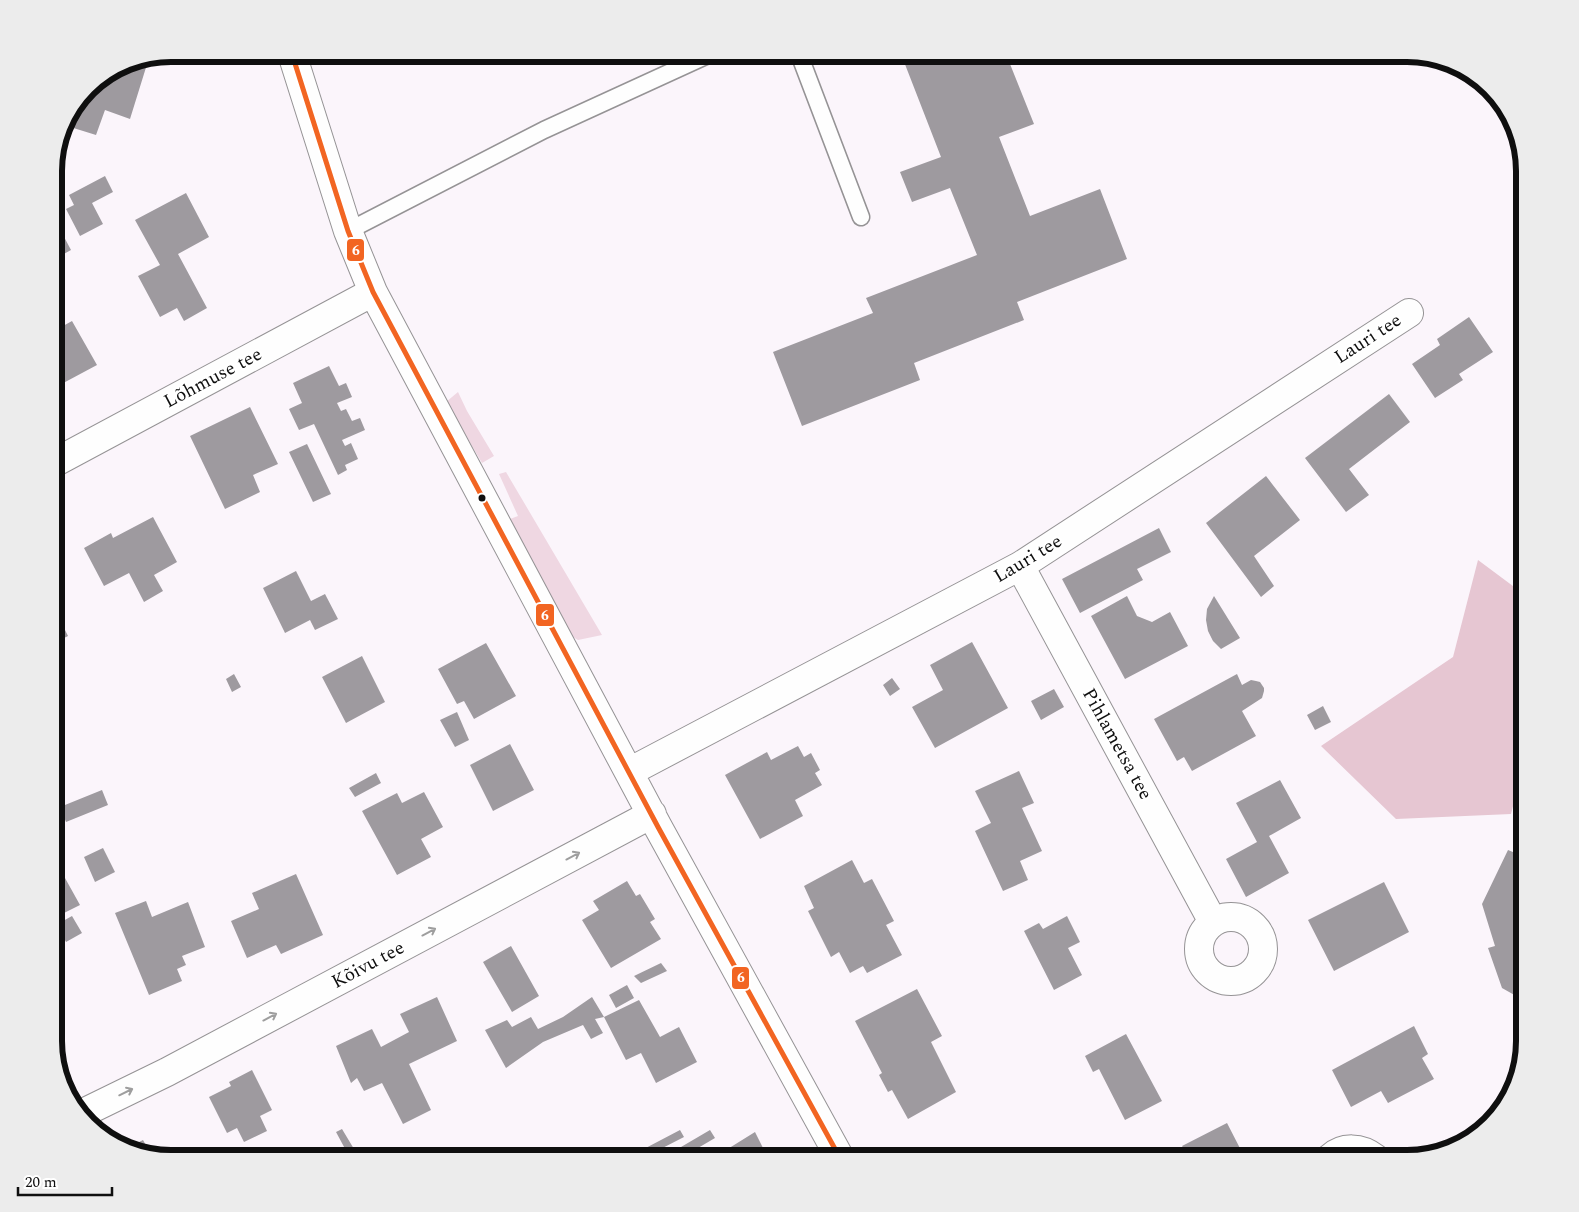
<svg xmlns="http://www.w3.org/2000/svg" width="1579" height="1212" font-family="Spectral,serif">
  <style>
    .green { fill: #efd7e2 }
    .forest { fill: #e6c6d2 }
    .building { fill: #9e9a9f }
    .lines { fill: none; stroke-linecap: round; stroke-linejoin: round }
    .service-casing { stroke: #959395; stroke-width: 19 }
    .minor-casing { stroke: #959395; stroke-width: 30 }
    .service { stroke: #fefefe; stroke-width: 16 }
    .minor { stroke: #fefefe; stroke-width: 28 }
    .bus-1-casing { stroke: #fff; stroke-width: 9 }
    .bus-1 { stroke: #f26522; stroke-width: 5 }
    .oneway { stroke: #9e9e9e }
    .bus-dot { fill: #0f0f0f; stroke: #fff; stroke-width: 2 }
    .labels { text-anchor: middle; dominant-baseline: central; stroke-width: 5; stroke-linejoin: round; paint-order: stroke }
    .street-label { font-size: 19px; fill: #0f0f0f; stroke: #fff }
    .rim { fill: none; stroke: #0f0f0f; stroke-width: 6 }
    .line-badge { stroke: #fff; stroke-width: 2 }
    .badge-label { font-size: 14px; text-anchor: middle; font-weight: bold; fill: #fff }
  </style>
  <rect width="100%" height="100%" fill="#fbf5fb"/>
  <path class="green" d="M458,392L467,411L494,456L482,463L446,402Z
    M506,472L602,635L578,640L562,630L510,519L518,516L499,474Z"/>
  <path class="forest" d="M1478,560L1525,595V759L1511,814L1396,819L1321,746L1453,657Z"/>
  <path class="building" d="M869,54H889L872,61Z
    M901,54H1006L1034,124L999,137L1030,216L1100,189L1127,259L1017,302L1024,320L914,363L920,380L802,426L773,352L873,313L866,298L977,255L950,188L912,202L900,172L941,157Z
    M142,59L148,61L130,119L105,110L96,135L67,126L60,150L58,149L66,120L94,83L127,63Z
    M105,176L113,192L92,203L103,224L80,236L66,209L74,205L69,195Z
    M186,193L209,237L178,254L207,308L184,321L177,308L160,317L138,276L160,265L135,220Z
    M54,218L71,250L62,255L54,241Z
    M1469,317L1493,352L1459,374L1463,380L1435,398L1412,364L1440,345L1437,339Z
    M72,321L97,365L54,388V331Z
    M329,366L339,386L346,383L352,397L337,403L341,411L346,409L352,421L360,418L365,430L342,440L345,446L351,443L358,459L345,465L347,470L338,475L314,424L299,430L289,409L302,403L293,383Z
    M1389,394L1410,422L1349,469L1369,495L1346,512L1305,458Z
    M250,407L278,464L253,475L260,492L225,509L190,436Z
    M307,444L331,494L313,502L289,452Z
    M1266,476L1300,520L1254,556L1274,586L1261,597L1206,523Z
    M153,517L177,562L154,575L163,591L144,602L129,573L104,586L84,548L111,533L113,538Z
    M1159,528L1171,552L1137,569L1143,580L1080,613L1062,579Z
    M296,571L311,601L325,594L338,619L315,630L310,620L285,633L263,588Z
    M1127,596L1137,616L1152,622L1170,612L1188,646L1125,679L1091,616Z
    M1214,596L1240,638L1221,649L1213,641L1208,631L1206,620L1207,609Z
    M54,608L68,636L54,643Z
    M972,642L1008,708L935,748L912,707L943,690L930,665Z
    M486,643L516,696L474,719L464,701L457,704L438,669Z
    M362,656L385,702L346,723L322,677Z
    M234,674L241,687L232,692L226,679Z
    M1237,674L1242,685L1251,680L1256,681L1260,682L1264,688V691L1262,698L1242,711L1256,736L1192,771L1184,757L1177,761L1154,719Z
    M892,678L900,689L890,696L883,685Z
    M1054,689L1064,707L1041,720L1031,701Z
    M1323,706L1331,722L1315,730L1307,715Z
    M457,712L469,740L455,747L440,720Z
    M510,744L534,790L493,811L470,765Z
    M798,746L804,757L811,753L820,770L815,773L822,785L795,800L803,816L760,839L725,775L767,752L771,760Z
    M1019,771L1034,803L1022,808L1042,851L1020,861L1028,880L1003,891L975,831L991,823L975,791Z
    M376,773L381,783L355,797L349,788Z
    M1280,780L1301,818L1269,836L1289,873L1246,897L1226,859L1257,842L1236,803Z
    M102,790L108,805L66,822L60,807Z
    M424,792L443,827L421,839L431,857L397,875L362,811L397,793L402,803Z
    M103,848L115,872L95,882L84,857Z
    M1508,850L1525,857V1001L1502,988L1488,948L1495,946L1482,904Z
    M852,860L864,883L872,879L894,921L886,925L902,955L867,973L863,966L850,973L839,952L831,957L808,911L814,908L804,886Z
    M296,874L323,935L281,954L276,945L247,958L231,921L259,909L252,893Z
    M65,878L80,905L54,918V901L58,899L54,890V884Z
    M627,881L636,896L640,894L655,919L650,922L661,939L611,968L582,920L599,910L593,901Z
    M1384,882L1409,932L1334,971L1308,920Z
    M146,901L152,917L188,902L205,947L182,956L186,965L177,969L182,981L149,995L115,913Z
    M72,916L82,933L66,942L60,930L54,933V926Z
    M1067,916L1080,942L1068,948L1082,975L1054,990L1024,931L1039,923L1043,929Z
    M511,946L539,996L512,1012L483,962Z
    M661,963L667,971L641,983L634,976Z
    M627,985L634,998L616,1008L609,995Z
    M917,989L942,1036L931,1042L956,1092L908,1119L892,1090L888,1092L879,1075L882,1073L855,1021Z
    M437,997L457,1041L409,1064L431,1110L403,1124L382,1083L364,1091L357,1078L351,1083L336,1046L372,1029L381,1047L409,1032L400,1014Z
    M592,997L604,1017L595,1019L603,1033L591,1039L583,1025L543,1042L506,1068L485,1030L507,1020L512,1027L531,1017L538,1029L563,1017Z
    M639,1000L660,1037L679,1027L697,1062L656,1083L641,1053L626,1060L604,1017Z
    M1414,1026L1428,1054L1422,1058L1434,1079L1388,1103L1381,1091L1351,1107L1332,1070Z
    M1126,1034L1162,1101L1125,1120L1099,1069L1093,1072L1085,1056Z
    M252,1070L272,1110L260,1116L267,1131L244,1142L237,1128L227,1133L209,1097L231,1086L229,1082Z
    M1227,1123L1245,1158H1174L1186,1152L1182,1146Z
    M342,1129L357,1154L350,1158L336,1132Z
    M680,1130L684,1137L643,1158L640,1151Z
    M710,1130L715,1138L686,1155L681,1147Z
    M755,1132L768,1158H719L718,1155Z
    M143,1140L149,1151L133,1145Z
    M977,1150L982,1158H962Z"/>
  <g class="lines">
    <g class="service-casing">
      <path id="service" d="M799,54L861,217
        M348,231L544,130L710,54"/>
    </g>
    <g class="minor-casing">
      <path id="minor" d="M292,54L348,231L373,292L658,827L840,1158
        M54,463L373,292
        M1020,566L1213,922
        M629,772L1020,566L1409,313
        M1199 949a32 32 0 1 1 64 0a32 32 0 1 1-64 0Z
        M83,1113L167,1072L652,814
        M1330,1158C1343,1146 1361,1147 1375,1158"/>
    </g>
    <use href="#service" class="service"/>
    <use href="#minor" class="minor"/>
    <g class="bus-1-casing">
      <path id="bus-1" d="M292,54L348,231L373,292L658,827L840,1158"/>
    </g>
    <use href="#bus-1" class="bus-1"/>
  </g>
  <defs><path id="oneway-shaft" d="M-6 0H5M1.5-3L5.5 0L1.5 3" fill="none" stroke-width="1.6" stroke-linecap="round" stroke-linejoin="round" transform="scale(1.25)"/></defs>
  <g class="oneway">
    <use href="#oneway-shaft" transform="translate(573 856) rotate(-28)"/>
    <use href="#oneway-shaft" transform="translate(429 932) rotate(-28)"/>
    <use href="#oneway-shaft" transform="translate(270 1017) rotate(-28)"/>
    <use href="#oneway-shaft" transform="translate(126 1092) rotate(-26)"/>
  </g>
  <circle class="bus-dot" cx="482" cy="498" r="4.5"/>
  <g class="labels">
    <g class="street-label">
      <text transform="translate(1368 339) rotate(-33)">Lauri tee</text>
      <text transform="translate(213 378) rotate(-28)">Lõhmuse tee</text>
      <text transform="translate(1028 559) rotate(-31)">Lauri tee</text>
      <text transform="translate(1117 744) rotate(61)">Pihlametsa tee</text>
      <text transform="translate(368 965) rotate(-28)">Kõivu tee</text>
    </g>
  </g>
  <path d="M0 0H1579V1212H0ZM171 62H1407A109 109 0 0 1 1516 171V1041A109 109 0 0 1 1407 1150H171A109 109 0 0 1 62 1041V171A109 109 0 0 1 171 62Z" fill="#ececec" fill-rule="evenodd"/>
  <path class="rim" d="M171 62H1407A109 109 0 0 1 1516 171V1041A109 109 0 0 1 1407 1150H171A109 109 0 0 1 62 1041V171A109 109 0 0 1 171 62Z"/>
  <g class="line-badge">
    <rect x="346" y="238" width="19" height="24" rx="5" fill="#f26522"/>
    <rect x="535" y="603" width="20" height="24" rx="5" fill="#f26522"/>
    <rect x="731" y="966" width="19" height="24" rx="5" fill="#f26522"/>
  </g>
  <g class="badge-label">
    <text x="356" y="255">6</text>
    <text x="545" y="620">6</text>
    <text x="741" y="982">6</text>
  </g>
  <path d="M18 1187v8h94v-8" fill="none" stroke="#0f0f0f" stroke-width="2.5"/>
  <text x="25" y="1187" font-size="15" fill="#0f0f0f" stroke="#ffffff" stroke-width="4" paint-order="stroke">20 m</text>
</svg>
